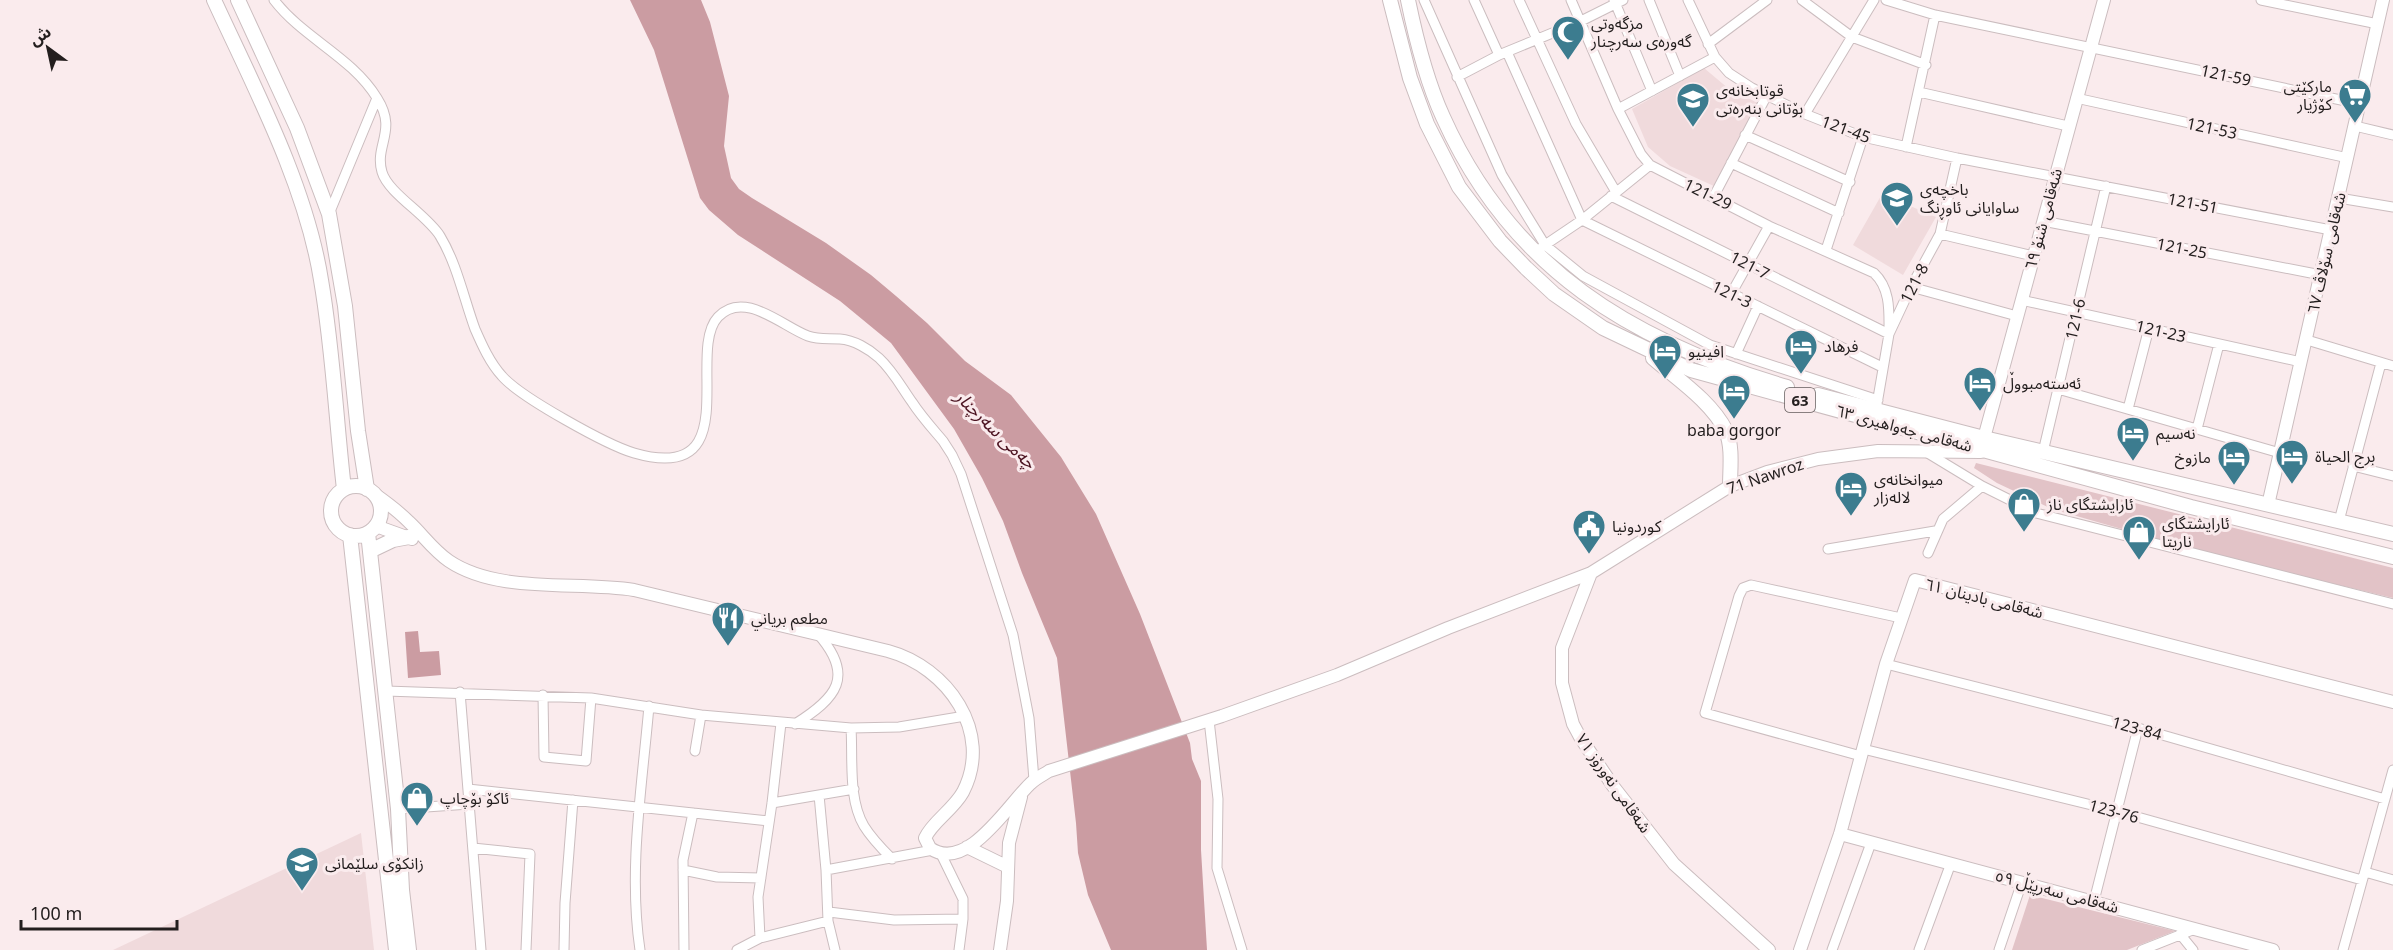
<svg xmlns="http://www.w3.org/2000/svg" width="2393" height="950" font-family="'Noto Sans','Noto Sans Arabic',sans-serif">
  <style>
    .built { fill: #f0dadc }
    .green { fill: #e2c3c7 }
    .water { fill: #cb9ca2 }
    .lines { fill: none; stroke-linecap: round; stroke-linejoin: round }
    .street-casing { stroke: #cbbdbf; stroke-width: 11 }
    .secondary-casing { stroke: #cbbdbf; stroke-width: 14 }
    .primary-casing { stroke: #cbbdbf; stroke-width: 16 }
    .street { stroke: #fff; stroke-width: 9 }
    .secondary { stroke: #fff; stroke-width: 12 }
    .primary { stroke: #fff; stroke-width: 14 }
    .labels { text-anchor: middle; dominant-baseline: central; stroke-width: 6; stroke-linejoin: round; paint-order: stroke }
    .shield { fill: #faebed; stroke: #645c5c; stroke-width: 1.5 }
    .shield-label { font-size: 15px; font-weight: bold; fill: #231e1e }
    .poi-label { font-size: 16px; fill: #231e1e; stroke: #faebed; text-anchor: start }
    .street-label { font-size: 16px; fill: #231e1e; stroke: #faebed }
    .water-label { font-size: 18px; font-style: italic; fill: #4c1321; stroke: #faebed }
  </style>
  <rect width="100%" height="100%" fill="#faebed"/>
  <path class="built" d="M1704,68L1729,89L1758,103L1716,187L1670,166L1648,147L1632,109Z
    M1882,194L1936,217L1903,275L1853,245Z
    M361,833L374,950H113Z"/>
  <path class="green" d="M1976,463L2393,568V598L2202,552L2052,509L1997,483L1974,468Z
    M2030,895L2175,931L2127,950H2012Z"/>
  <path class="water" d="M630,0H701L710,22L729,96L724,146L731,178L739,189L752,198L826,243L871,275L896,296L927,323L965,361L1011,395L1061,457L1096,514L1140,614L1190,743L1192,759L1201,781V850L1207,950H1111L1088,895L1078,853L1076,823L1057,658L1022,573L1003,521L982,478L954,429L891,343L840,301L738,235L709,210L700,198L654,50Z
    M418,631L420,652L439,651L441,675L408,678L405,632Z"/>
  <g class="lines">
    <g class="street-casing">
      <path id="street" d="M274,0C303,38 352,57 377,98C398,131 374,145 382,172C388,193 427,215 440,236C457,264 464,299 475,329C482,345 490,363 502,376C520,397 607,445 634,453C748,486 685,352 718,317C744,289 783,327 808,336C819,340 829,338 840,339C854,340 869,349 879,358C893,371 902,388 912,402C921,416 932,428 943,441L952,455L961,474L1013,635L1029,718L1034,780
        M1424,0L1502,175L1545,245L1583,276L1710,345L1878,400
        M1474,0L1499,55
        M1519,0L1576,124L1616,192
        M1571,0L1618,109L1641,154L1650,165L1769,226L1874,273C1891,289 1889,312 1889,334L1611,196
        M1614,0L1652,91
        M1649,0L1680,76
        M1688,0L1715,57L1729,73L1752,88L1805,114L1863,137L1957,158L2331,230
        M1802,0L1852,37L1926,65
        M1886,0L1935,15L2360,104
        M2261,0L2378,24
        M1708,44L1767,0
        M1507,52L1582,220L1882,367
        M1457,77L1499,55L1579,22L1623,0
        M1919,92L2068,126
        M2076,98L2348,158
        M1618,109L1715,57
        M1805,114L1874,0
        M2355,126L2393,135
        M1745,135L1850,182
        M1906,147L1935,15
        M1731,163L1839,213
        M1714,196L1767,95
        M2339,198L2393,207
        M329,214L377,98
        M2043,221L2321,275
        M1940,234L2033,256
        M1542,247L1582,220L1650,165
        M1826,250L1863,137
        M1911,287L2017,316
        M1731,294L1769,226
        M2021,300L2301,362
        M2307,340L2393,366
        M1736,354L1758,306
        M2058,389L2280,453
        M1877,404L1889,334L1911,287L1940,234L1957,158
        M2128,409L2149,328
        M2197,429L2219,344
        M1926,452L1982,486L2036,513L2393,604
        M2043,452L2106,186
        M2353,466L2393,476
        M2339,521L2381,363
        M1828,549L1935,531
        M1928,553L1943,519L1982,486
        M1886,664L2138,728L2385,799
        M386,691L591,698L701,715L851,728L899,727L965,716
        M460,692L481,950
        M543,695L544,757L586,761L591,698
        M1209,720L1218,799L1217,868L1242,950
        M795,724C837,698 855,676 818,634
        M851,728C853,759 848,799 864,826C872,839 882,849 892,859
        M1863,749L2116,811L2362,880
        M695,751L701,715
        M1861,756L1705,713L1739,596L1743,588L1751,585L1901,618
        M468,789L769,821
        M819,795L826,870L828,921L835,950
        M772,803L854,789
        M398,809L469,804
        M473,848L530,854L526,950
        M941,854L963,899V919L959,950
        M683,870L717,877L761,878
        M826,870L933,850
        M2365,872L2393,880
        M2094,901L2138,728
        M829,912L894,920L963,919
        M2180,934L2193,950
        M760,938L758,897L772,803L781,723
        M564,950L565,903L573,800
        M640,950C628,870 642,787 649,706
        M684,950L683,860L693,813
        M737,950L760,938L828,921
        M1832,950L1871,843
        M1919,950L1951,863
        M1999,950L2022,882
        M2142,950L2195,929
        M2343,950L2393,770"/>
    </g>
    <g class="secondary-casing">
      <path id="secondary" d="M1984,438L2104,0
        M373,493C386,502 398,511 409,522C423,535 433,550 449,561C498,594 576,581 634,590L888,651C947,667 994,732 963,792C953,810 932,822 925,838L930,848C966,874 1008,805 1030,784C1036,778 1043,775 1049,771L1222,716L1337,675L1448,628L1591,573L1730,486L1767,472L1818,459L1878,451L1981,452
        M2268,505L2383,0
        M376,526L412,539
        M1591,573L1562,648V683L1573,724L1580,737L1613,786L1674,864L1769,950
        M1840,834L2273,950
        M967,847L1008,867
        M1000,950L1007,901L1009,843L1021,797
        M1800,950L1840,834L1886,664L1915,580L2393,702"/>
    </g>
    <g class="primary-casing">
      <path id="primary" d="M214,0C254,87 306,185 321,280C333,349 336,420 344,489
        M238,0L297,128L329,214L345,306L358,431L367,489
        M1390,0L1410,78L1427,124L1459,187L1500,241L1526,268L1554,294L1603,328L1691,370L2191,507L2393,557
        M1408,0C1416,39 1426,80 1443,117C1511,269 1633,342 1787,387
        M1653,358C1677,379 1711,401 1726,431C1733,447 1730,469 1730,486
        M1818,395L1984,438L2393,534
        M331 511a25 25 0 1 1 50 0a25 25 0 1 1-50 0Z
        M368,533L398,809L402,890L409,950
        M350,535L396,950
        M370,551L393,540L409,537"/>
    </g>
    <use href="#street" class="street"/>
    <use href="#secondary" class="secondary"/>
    <use href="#primary" class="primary"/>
  </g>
  <defs>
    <g id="mosque-pin" transform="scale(1.725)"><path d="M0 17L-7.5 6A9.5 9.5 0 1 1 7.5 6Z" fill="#3c7c8f" stroke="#faebed"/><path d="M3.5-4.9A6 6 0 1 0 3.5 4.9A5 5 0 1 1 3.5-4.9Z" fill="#fff"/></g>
    <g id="supermarket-pin" transform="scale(1.725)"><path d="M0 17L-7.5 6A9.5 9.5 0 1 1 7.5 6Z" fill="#3c7c8f" stroke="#faebed"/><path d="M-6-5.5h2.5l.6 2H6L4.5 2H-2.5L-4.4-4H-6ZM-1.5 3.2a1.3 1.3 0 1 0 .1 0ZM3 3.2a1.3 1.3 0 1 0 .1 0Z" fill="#fff"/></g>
    <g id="school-pin" transform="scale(1.725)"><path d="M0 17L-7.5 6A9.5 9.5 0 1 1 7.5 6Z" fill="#3c7c8f" stroke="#faebed"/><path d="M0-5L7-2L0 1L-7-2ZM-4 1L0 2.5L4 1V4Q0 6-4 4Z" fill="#fff"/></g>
    <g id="hotel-pin" transform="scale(1.725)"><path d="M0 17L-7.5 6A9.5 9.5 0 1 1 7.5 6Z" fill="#3c7c8f" stroke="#faebed"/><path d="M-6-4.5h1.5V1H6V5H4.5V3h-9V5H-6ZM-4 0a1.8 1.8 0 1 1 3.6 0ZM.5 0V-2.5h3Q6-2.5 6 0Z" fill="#fff"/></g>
    <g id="shop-pin" transform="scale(1.725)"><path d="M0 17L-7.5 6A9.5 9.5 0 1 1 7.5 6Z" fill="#3c7c8f" stroke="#faebed"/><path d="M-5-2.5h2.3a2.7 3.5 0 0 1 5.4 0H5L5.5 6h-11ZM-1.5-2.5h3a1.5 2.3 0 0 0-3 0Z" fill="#fff"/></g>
    <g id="civic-pin" transform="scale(1.725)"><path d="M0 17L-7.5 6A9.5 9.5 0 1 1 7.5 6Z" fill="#3c7c8f" stroke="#faebed"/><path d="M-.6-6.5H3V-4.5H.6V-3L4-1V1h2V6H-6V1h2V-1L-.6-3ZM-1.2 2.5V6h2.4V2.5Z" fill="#fff"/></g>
    <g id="restaurant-pin" transform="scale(1.725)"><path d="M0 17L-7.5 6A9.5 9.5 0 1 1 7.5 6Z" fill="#3c7c8f" stroke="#faebed"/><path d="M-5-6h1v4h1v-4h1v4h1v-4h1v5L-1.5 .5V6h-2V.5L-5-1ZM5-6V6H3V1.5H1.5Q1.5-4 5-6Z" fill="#fff"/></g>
    <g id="university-pin" transform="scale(1.725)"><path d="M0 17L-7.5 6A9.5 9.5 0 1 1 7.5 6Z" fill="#3c7c8f" stroke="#faebed"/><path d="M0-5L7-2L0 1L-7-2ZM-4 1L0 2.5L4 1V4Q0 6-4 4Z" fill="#fff"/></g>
  </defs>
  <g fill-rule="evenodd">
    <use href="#mosque-pin" x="1568" y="32"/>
    <use href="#supermarket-pin" x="2355" y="95"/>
    <use href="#school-pin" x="1693" y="99"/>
    <use href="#school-pin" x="1897" y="198"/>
    <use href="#hotel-pin" x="1801" y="346"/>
    <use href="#hotel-pin" x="1665" y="351"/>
    <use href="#hotel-pin" x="1980" y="383"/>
    <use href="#hotel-pin" x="1734" y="391"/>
    <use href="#hotel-pin" x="2133" y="433"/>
    <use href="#hotel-pin" x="2292" y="456"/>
    <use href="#hotel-pin" x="2234" y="457"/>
    <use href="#hotel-pin" x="1851" y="488"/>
    <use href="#shop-pin" x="2024" y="504"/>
    <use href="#civic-pin" x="1589" y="526"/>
    <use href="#shop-pin" x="2139" y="532"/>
    <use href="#restaurant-pin" x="728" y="618"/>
    <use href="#shop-pin" x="417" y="798"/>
    <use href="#university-pin" x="302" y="863"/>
  </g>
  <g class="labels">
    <rect class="shield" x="1785" y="388" width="30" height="24" rx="4.5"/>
    <g class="shield-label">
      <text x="1800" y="400">63</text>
    </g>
    <g class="poi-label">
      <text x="1591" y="23">مزگەوتی<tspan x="1591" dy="18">گەورەی سەرچنار</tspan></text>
      <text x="2332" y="86" text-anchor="end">مارکێتی<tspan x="2332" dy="18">کۆژیار</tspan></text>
      <text x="1716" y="90">قوتابخانەی<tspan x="1716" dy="18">بۆتانی بنەرەتی</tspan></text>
      <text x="1920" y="189">باخچەی<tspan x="1920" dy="18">ساوایانی ئاوڕنگ</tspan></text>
      <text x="1824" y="346">فرهاد</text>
      <text x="1688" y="351">افينيو</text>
      <text x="2003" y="383">ئەستەمبووڵ</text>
      <text x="1734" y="430" text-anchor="middle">baba gorgor</text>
      <text x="2156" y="433">نەسیم</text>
      <text x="2315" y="456">برج الحياة</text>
      <text x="2211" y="457" text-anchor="end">مازوخ</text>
      <text x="1874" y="479">میوانخانەی<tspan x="1874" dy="18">لالەزار</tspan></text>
      <text x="2047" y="504">ئارایشتگای ناز</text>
      <text x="2162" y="523">ئارایشتگای<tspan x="2162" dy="18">ناریتا</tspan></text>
      <text x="1612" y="526">كوردونيا</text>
      <text x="751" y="618">مطعم برياني</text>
      <text x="440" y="798">ئاکۆ بۆچاپ</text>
      <text x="325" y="863">زانکۆی سلێمانی</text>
    </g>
    <g class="street-label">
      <text transform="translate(2226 75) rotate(12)">121-59</text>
      <text transform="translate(2212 128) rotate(12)">121-53</text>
      <text transform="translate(1846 129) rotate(20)">121-45</text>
      <text transform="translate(1708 194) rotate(26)">121-29</text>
      <text transform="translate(2193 203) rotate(11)">121-51</text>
      <text transform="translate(2043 219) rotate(-75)">شەقامی شنۆ ٦٩</text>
      <text transform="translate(2182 248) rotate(11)">121-25</text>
      <text transform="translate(2326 253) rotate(-77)">شەقامی سۆلاڤ ٦٧</text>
      <text transform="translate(1750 265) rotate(27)">121-7</text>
      <text transform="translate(1914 283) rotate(-63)">121-8</text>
      <text transform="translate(1732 294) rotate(26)">121-3</text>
      <text transform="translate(2075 319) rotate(-77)">121-6</text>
      <text transform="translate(2161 331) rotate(13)">121-23</text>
      <text transform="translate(1904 428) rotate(15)">شەقامی جەواهیری ٦٣</text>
      <text transform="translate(1765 476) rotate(-19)">71 Nawroz</text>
      <text transform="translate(1984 598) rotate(14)">شەقامی بادینان ٦١</text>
      <text transform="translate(2137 728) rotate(15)">123-84</text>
      <text transform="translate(1614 783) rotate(55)">شەقامی نەورۆز ٧١</text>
      <text transform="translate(2114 811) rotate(15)">123-76</text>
      <text transform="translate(2057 891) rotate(15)">شەقامی سەرپێڵ ٥٩</text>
    </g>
    <g class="water-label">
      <text transform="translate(996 429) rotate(44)">چەمی سەرچنار</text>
    </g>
  </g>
  <g transform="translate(48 48) rotate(327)" stroke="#faebed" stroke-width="4.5" paint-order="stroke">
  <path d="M0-4.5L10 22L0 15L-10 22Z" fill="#231e1e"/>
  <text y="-9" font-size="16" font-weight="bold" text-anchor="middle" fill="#231e1e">ش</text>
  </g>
  <path d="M21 920v9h156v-9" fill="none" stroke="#231e1e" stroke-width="3"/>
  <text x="30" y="920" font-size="18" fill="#231e1e" stroke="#faebed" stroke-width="4.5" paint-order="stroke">100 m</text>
</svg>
